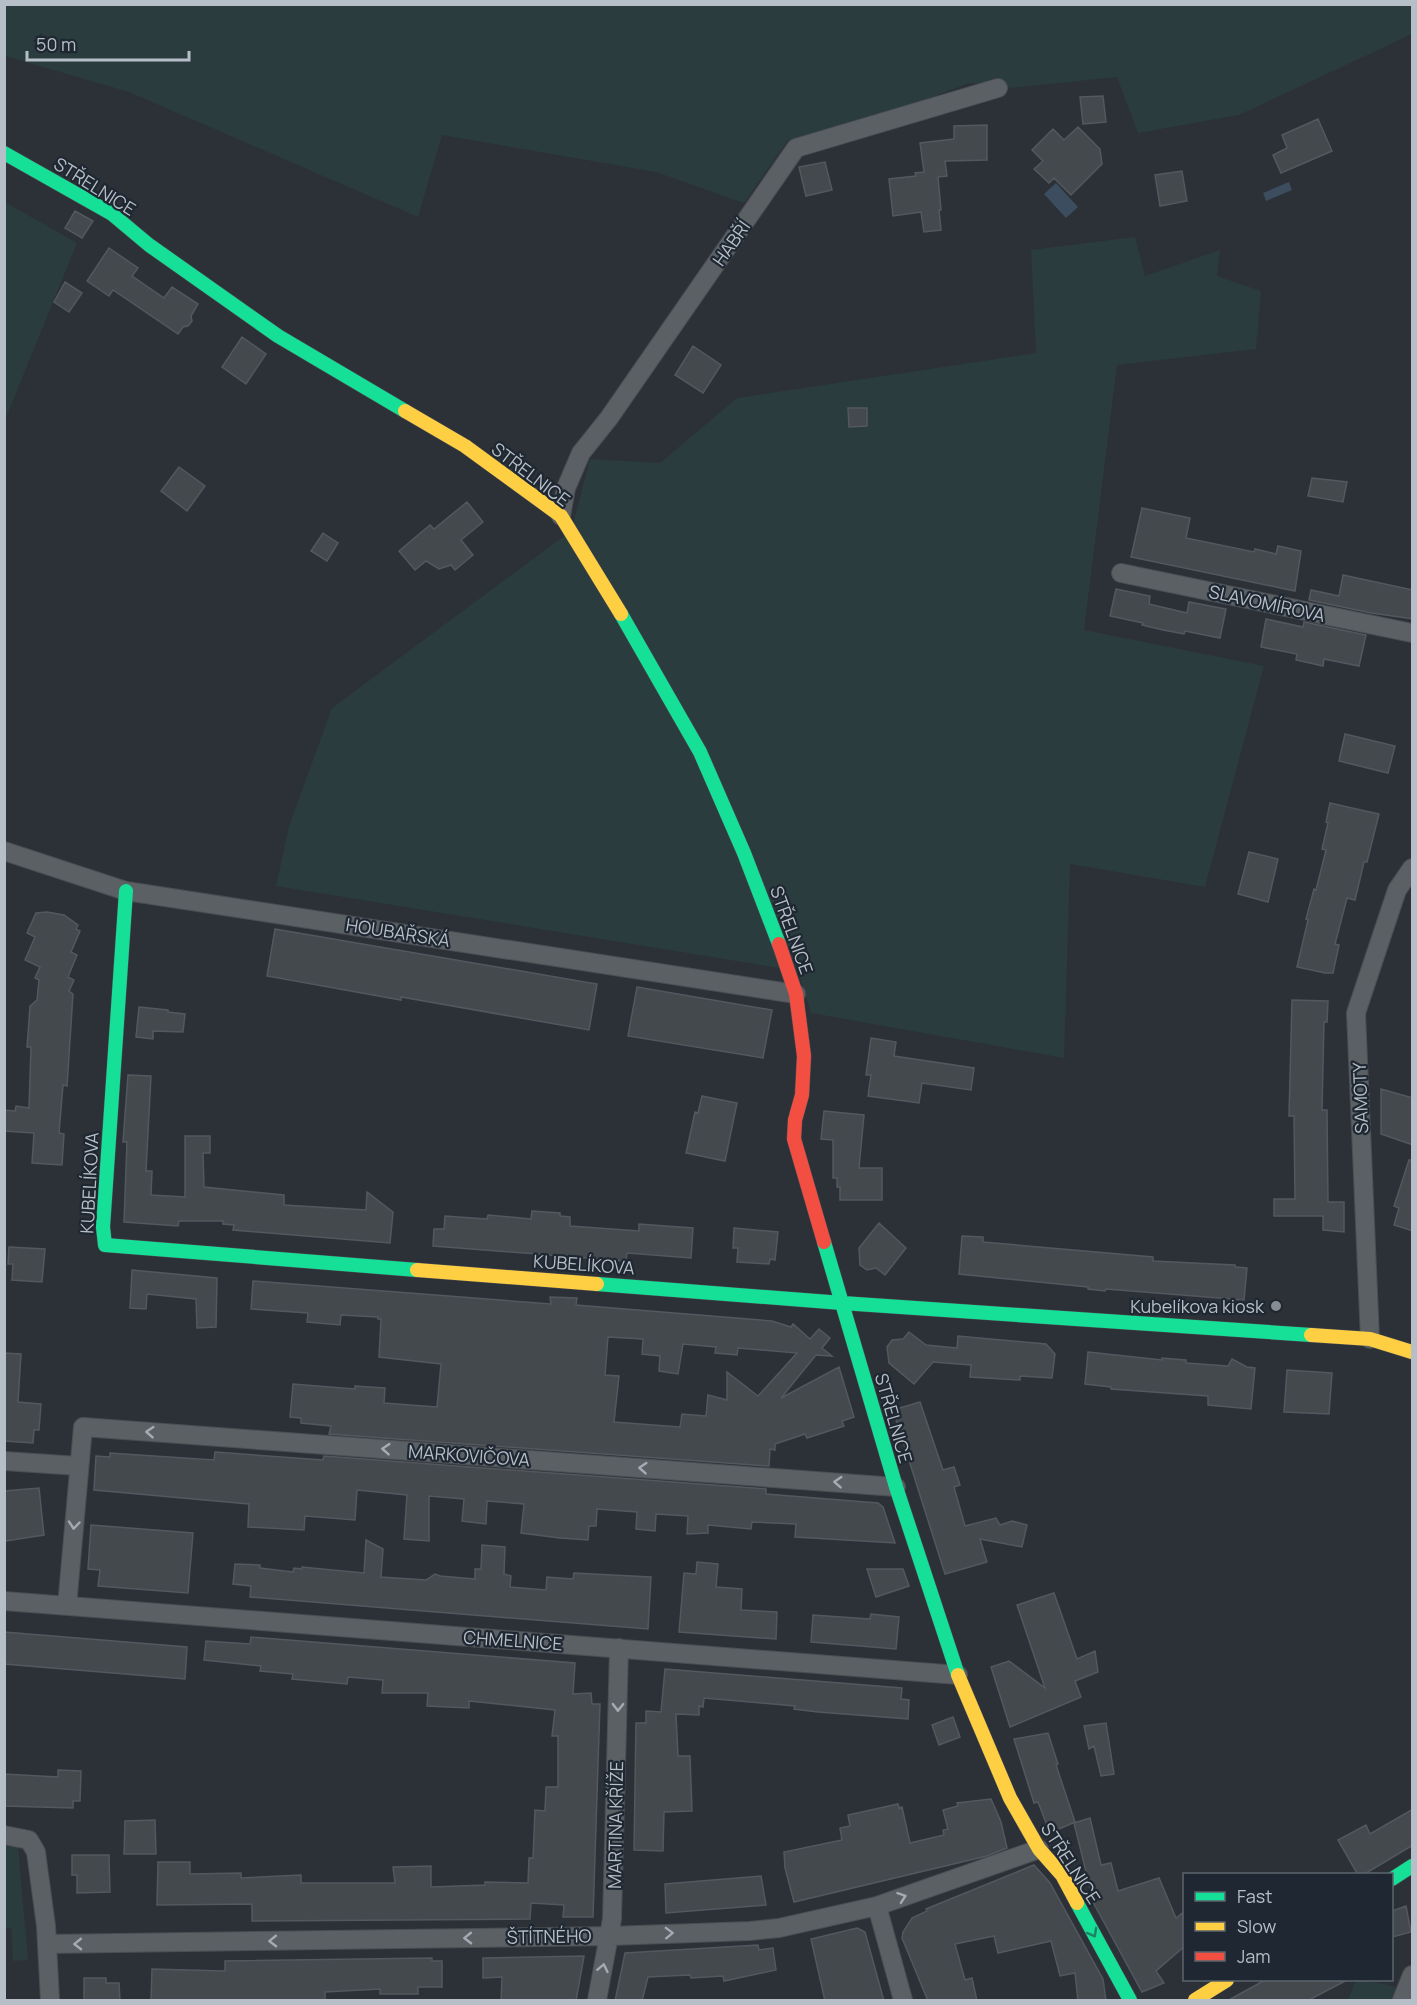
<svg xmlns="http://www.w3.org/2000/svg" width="1417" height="2005" font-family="Manrope,sans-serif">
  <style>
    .green { fill: #2a3c3d }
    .water { fill: #3c4d5f }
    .building { fill: #44494e; stroke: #53585f; stroke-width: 1.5; fill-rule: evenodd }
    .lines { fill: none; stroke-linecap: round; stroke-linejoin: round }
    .street-casing { stroke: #4a4d52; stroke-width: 20 }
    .fast-casing { stroke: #4a4d52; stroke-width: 15 }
    .slow-casing { stroke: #4a4d52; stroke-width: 15 }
    .jam-casing { stroke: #4a4d52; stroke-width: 15 }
    .street { stroke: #5b6065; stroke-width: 18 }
    .fast { stroke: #16e098; stroke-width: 14 }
    .slow { stroke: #ffcf43; stroke-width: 14 }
    .jam { stroke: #f24e42; stroke-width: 14 }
    .oneway { stroke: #a4abb3 }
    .oneway2 { stroke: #1a8465 }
    .poi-dot { fill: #868d95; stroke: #1f2832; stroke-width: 2 }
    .labels { text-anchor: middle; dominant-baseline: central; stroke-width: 4.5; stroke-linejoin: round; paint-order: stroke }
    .street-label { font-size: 18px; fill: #b6bec7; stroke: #1f2832 }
    .poi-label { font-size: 18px; fill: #b6bec7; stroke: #1f2832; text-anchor: end }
  </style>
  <rect width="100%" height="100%" fill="#2c3137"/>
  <path class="green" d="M1412,4V34L1239,115L1138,133L1117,77L1012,88L969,83L876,119L788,140L744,203L656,172L442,135L418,217L129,92L5,56L4,5Z
    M5,202L77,243L5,420Z
    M1135,237L1145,276L1220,250L1217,276L1261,291L1256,349L1117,365L1084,630L1264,666L1205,887L1070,864L1064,1058L811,1013L798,971L276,886L289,826L332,708L564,536L574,520L590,459L660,463L737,398L1036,353L1031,250Z
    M4,1843L18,1847L28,1960L13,1961L11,1928H5Z
    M1356,1980L1384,1984L1402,1989L1395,2000H1348Z"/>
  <path class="water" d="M1289,182L1292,190L1266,201L1263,193Z
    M1056,183L1078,207L1066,218L1044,194Z"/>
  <path class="building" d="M1103,96L1106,122L1083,124L1080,97Z
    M1318,119L1332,151L1281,173L1273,155L1287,148L1282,135Z
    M987,125V160L945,161L947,176L938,177L941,210H939L941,230L924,232L921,212L893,216L889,179L916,176L915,173L924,172L920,143L954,139V126Z
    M1078,127L1100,149L1102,164L1071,195L1054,178L1049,183L1034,169L1043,161L1032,150L1053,129L1064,140Z
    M825,162L832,190L806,196L799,167Z
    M1182,171L1187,201L1160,206L1155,175Z
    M75,211L93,221L82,238L65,228Z
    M109,248L138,268L132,276L164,298L172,287L198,304L191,316L192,321L188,326L183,327L178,334L113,290L109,296L87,281Z
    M65,282L82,293L69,312L54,302Z
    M242,337L266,354L246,384L222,367Z
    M693,346L721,365L703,393L675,375Z
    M848,408H867V426L849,427Z
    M179,467L205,486L187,511L161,491Z
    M1312,478L1347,482L1343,502L1308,496Z
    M467,502L483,522L461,540L473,555L455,570L451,565L439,569L426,561L415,570L399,551L430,525L434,529Z
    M1142,508L1190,518L1186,538L1254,552L1255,549L1276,554L1278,546L1301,551L1295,591L1131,557Z
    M323,533L338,543L327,561L311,551Z
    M1343,575L1413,590V619L1371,613L1309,600L1311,590L1339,596Z
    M1116,589L1150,596L1149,604L1187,613L1189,602L1226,609L1220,638L1185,631L1184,634L1163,630L1142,625L1143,623L1110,616Z
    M1266,619L1303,627L1304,622L1366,635L1359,666L1324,659L1323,666L1296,660L1297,654L1261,647Z
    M1345,734L1395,746L1388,773L1339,761Z
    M1330,803L1379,814L1367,862H1364L1355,900L1347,898L1335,944L1339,945L1333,973H1325L1297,967L1308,920L1306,919L1314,889L1316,890L1326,850L1322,849L1328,823L1326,822Z
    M1249,852L1278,859L1268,902L1238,894Z
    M47,912L64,915L78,925L76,929L80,931L71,952L77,955L68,977L74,980L69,991L73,994L67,1086L63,1085L59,1133L64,1134L62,1165L32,1163L34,1133L4,1131V1110L15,1111L16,1106L29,1108L31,1047H27L28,1034L30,1006L37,1000L39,980L35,978L40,967L25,960L35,937L27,933L36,913Z
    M275,929L597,984L589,1030L401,997V1000L267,976Z
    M637,987L772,1010L763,1058L628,1036Z
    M1292,1000L1328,1001L1327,1022H1324L1322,1110H1327L1328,1202H1344V1232L1323,1230V1216H1274V1199H1295L1294,1116H1289Z
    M139,1007L168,1010V1012L185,1014L183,1032L153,1031V1039L136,1037Z
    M871,1038L896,1042L894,1056L974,1068L971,1090L922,1083L919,1103L868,1096L871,1075H866Z
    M128,1075L151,1076L146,1171H152L151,1195L185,1197V1136H210V1153H203L204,1187L284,1195V1205L366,1210L367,1192L393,1212L390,1243L233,1230L234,1225L223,1224V1221H179L178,1226L124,1222L127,1142H123Z
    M1381,1089L1413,1098V1145L1381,1134Z
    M702,1096L737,1103L725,1161L686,1153L695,1112L698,1113Z
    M824,1111L864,1115L859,1168H882V1200H840V1187H837V1178H833V1140L821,1139Z
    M1409,1160H1413V1231L1394,1225L1399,1208L1394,1206Z
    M532,1211L560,1213V1216L570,1217V1226L639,1231V1224L693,1228L691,1258L627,1253L626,1261L433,1246L434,1229H444L445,1216L487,1219L488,1215L531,1219Z
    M879,1223L906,1248L885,1275L876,1268L867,1270L860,1265L859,1248Z
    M734,1228L778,1232L775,1260L770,1259L769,1264L737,1262L738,1248H733Z
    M962,1236L983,1237V1242L1153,1257V1261L1235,1265V1267L1247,1268L1244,1300L1106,1289L1105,1291L1088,1289V1287L959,1274Z
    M9,1247L45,1249L42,1282L12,1280L13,1264H8Z
    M132,1270L217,1278L216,1327L197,1328L196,1299L147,1294L146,1309L130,1308Z
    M253,1281L551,1304L550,1297L577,1298L576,1305L772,1321L791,1327L793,1324L810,1339L819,1329L830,1338L822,1348L832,1356L816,1355L781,1398L839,1367L854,1417L842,1421L844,1426L807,1438L805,1434L775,1444V1450L770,1449L769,1466L329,1434L331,1426L301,1423V1418L290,1417L293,1384L355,1389V1386L385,1388L384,1403L437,1407L441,1364L379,1357L381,1319H378V1317L341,1315L340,1325L307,1322L308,1313L251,1309ZM608,1337L643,1339L642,1354L660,1356L659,1371L678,1374L683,1344L716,1347L715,1353L737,1355L738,1348L797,1353L758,1396L727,1372V1400L708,1395L706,1416L682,1414L680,1427L614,1422L619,1376L605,1375Z
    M909,1332L926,1345L957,1348L958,1336L1046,1344L1055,1354L1052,1378L1020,1376V1380L970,1377L971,1365L933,1362L914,1384L889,1363L887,1347L892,1340L903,1339Z
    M1088,1352L1162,1360V1358L1186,1360V1363L1228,1366L1232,1359L1247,1367L1255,1368L1251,1409L1208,1405V1396L1111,1389V1387L1085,1384Z
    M4,1353L21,1354L18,1402L41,1404L39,1430H34L33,1443L4,1441Z
    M1287,1370L1332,1373L1329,1414L1284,1412Z
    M920,1402L943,1470L954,1467L960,1485L954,1487L965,1526L996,1518L1000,1525L1012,1521L1027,1525L1022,1547L980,1539L987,1562L945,1574L893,1410Z
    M215,1452L323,1460L324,1456L766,1489V1494L878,1503L883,1507L895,1543L795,1537L796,1524L752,1522L751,1529L708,1525V1533L687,1534L688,1516L656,1514L655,1531L636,1529L637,1512L597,1509L596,1526H589L588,1540L560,1538L521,1533L524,1504L487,1501L486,1524L462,1521L464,1499L429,1496V1541L404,1539L407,1495L357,1490L355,1520L305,1516L304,1530L248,1527L249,1504L94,1490L96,1456L110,1457V1453L214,1460Z
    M39,1488L44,1535L6,1541L4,1535V1491Z
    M91,1525L193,1533L188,1593L98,1586L100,1570L88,1569Z
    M366,1540L383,1549L381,1577L426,1580L435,1574L440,1576L475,1579V1569H481L482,1545L505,1547L504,1574L511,1576L510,1587L546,1590L547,1577L573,1579L574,1573L651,1577L648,1629L250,1597L251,1586L233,1584L235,1564L260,1565V1568L293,1572L294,1568L302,1569V1567L364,1573Z
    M697,1562L718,1564L716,1587L742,1589L741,1610L777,1612L776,1639L679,1632L684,1573L696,1574Z
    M867,1569H903L909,1586L876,1597Z
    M1054,1593L1077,1659L1095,1651L1098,1672L1075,1681L1081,1697L1010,1727L991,1667L1009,1661L1045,1688L1017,1605Z
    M871,1614L899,1617L896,1649L811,1642L813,1615L870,1619Z
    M4,1632L187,1647L185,1679L4,1664Z
    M251,1637L575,1663L573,1694L591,1693L592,1704H600L593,1917H563L564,1905L531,1903L530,1919L252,1921V1904L157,1905L158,1862H190V1874L241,1873V1878L301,1875V1883H395L393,1867L431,1866V1887L485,1885V1882L528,1883L529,1858H533L535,1810L545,1811L546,1787H558V1736H552L555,1710L469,1701V1708L427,1706L428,1693H382L383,1680L348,1677L347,1684L292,1679L293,1674L260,1671L261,1666L204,1660L206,1641L250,1644Z
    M665,1669L902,1688L901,1699L909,1700L908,1719L818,1712L794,1709L795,1706L704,1698L703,1707L699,1706V1715L676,1714L678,1756H690L692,1811L664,1812L663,1851L634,1850L636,1723H646V1711L661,1712Z
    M953,1717L960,1737L939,1745L932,1725Z
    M1106,1723L1114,1774L1101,1776L1094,1746L1089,1749L1084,1726Z
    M1048,1733L1058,1764L1056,1765L1075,1822L1050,1833L1038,1802L1034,1803L1014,1739Z
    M58,1770L81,1771L80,1801H73V1808L4,1806V1774L58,1777Z
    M991,1799L1001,1822L1007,1848L987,1856L794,1902L785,1868L784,1852L842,1840L840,1828L850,1826L848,1815L898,1804L899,1808L902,1807L910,1843L944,1835L943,1830L948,1829L943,1810L958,1806L957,1803Z
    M1413,1809V1845L1363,1875H1358L1338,1840L1366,1825L1370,1834Z
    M1090,1818L1101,1865L1111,1863L1118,1891L1159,1878L1176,1918L1185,1911V1946L1156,1971L1164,1983L1142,1992L1094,1904L1074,1823Z
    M155,1820L156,1854H124L125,1821Z
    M72,1855H109L110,1892L77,1893V1875H72Z
    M1034,1865L1050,1883L1103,1979L1106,2001H1078L1075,1973L1060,1976L1051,1941L998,1953L994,1936L955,1944L965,1980L972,1978L977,2001H928L902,1938L903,1932L912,1918L927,1911L926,1909Z
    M761,1876L766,1905L666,1913L665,1884Z
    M1406,1906L1411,1932L1392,1937V1911Z
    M857,1928L865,1932L884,2001H825L811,1939Z
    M758,1945L759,1950L773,1948L776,1970L724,1981L723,1976L691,1978L690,1975L648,1977L642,2001H615L625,1953Z
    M584,1956L576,2001H501L502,1977L483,1978V1958Z
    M432,1958V1961H442V1987H418V1994H380V1989L325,1992V2001H151L152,1969L225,1971V1961Z
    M84,1978H106V1983H119L120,2001H84Z
    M1265,1980H1347L1307,2001H1227Z"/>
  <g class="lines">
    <g class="street-casing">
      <path id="street" d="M561,516L566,488L581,453L609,418L796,148L998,88
        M1121,573L1412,633
        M4,851L126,891L796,994
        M1370,1339L1356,1013L1397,890L1412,868
        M4,1461L79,1466
        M4,1601L958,1675
        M67,1606L83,1427L896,1487
        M4,1835L29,1840L36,1852L46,1926L50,2000
        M877,1906L903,2000
        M47,1944L610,1936L750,1931L779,1928L877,1906L1039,1849
        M597,2000L612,1919L619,1648
        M1402,2000L1412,1975"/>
    </g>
    <g class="fast-casing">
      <path id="fast" d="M4,153L112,214L149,245L278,336L405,411
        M621,614L700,752L744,853L779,944
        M126,891L103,1227L105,1245L417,1270
        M824,1242L896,1487L958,1675
        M597,1284L842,1303L1311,1335
        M1392,1879L1412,1866
        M1077,1903L1130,2000"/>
    </g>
    <g class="slow-casing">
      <path id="slow" d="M405,411L465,446L561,516L621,614
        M417,1270L597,1284
        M1311,1335L1370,1339L1412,1352
        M958,1675L1010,1798L1039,1849L1062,1875L1077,1903
        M1195,2000L1227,1980"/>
    </g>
    <g class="jam-casing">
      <path id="jam" d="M779,944L796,994L804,1056L802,1095L795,1120L794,1139L824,1242"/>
    </g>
    <use href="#street" class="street"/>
    <use href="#fast" class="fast"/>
    <use href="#slow" class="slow"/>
    <use href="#jam" class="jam"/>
  </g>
  <defs><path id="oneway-chevron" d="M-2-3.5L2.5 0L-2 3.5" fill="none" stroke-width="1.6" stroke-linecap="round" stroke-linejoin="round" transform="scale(1.5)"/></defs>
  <g class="oneway">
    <use href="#oneway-chevron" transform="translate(150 1432) rotate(-176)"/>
    <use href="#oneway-chevron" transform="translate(386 1449) rotate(-176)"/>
    <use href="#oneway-chevron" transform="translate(643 1468) rotate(-176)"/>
    <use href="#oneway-chevron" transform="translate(838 1482) rotate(-176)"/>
    <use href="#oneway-chevron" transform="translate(74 1525) rotate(95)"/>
    <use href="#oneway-chevron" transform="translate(618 1707) rotate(91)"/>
    <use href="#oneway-chevron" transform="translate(902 1897) rotate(-19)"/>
    <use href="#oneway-chevron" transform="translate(669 1933) rotate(-2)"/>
    <use href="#oneway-chevron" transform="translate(468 1938) rotate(179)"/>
    <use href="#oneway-chevron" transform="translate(273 1941) rotate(179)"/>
    <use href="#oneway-chevron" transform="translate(78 1944) rotate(179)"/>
    <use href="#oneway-chevron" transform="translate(603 1968) rotate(-78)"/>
  </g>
  <use class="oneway2" href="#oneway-chevron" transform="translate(1093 1933) rotate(61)"/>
  <circle class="poi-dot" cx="1276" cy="1306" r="6"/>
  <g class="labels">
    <g class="street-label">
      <text transform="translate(95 186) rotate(32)">STŘELNICE</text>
      <text transform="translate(731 243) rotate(-55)">HABŘÍ</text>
      <text transform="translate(531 474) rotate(37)">STŘELNICE</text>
      <text transform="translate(1267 603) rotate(12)">SLAVOMÍROVA</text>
      <text transform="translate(792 930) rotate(70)">STŘELNICE</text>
      <text transform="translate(398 932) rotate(9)">HOUBAŘSKÁ</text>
      <text transform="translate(1360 1098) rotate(-92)">SAMOTY</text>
      <text transform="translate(89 1183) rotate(-87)">KUBELÍKOVA</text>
      <text transform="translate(584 1264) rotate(4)">KUBELÍKOVA</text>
      <text transform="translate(894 1418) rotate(74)">STŘELNICE</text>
      <text transform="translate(469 1455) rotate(4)">MARKOVIČOVA</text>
      <text transform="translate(513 1640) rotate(4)">CHMELNICE</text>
      <text transform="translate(615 1825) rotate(-89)">MARTINA KŘÍŽE</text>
      <text transform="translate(1071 1863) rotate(57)">STŘELNICE</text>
      <text transform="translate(549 1936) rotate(-1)">ŠTÍTNÉHO</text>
    </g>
    <g class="poi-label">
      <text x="1264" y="1306">Kubelíkova kiosk</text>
    </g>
  </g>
  <rect width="1417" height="2005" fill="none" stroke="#b6bec7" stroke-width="12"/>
  <rect x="1183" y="1873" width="210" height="108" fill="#1f2832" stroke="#5b646e" stroke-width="1.5"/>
  <rect x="1195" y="1892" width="30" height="9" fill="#16e098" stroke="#5b646e" stroke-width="1.5"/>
  <text x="1237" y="1903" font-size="18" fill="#b6bec7">Fast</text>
  <rect x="1195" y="1922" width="30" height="9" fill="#ffcf43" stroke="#5b646e" stroke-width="1.5"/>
  <text x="1237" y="1933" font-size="18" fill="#b6bec7">Slow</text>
  <rect x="1195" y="1952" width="30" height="9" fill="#f24e42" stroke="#5b646e" stroke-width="1.5"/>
  <text x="1237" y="1963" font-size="18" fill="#b6bec7">Jam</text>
  <path d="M27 51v9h162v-9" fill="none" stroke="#b6bec7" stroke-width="3"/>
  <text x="36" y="51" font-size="18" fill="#b6bec7" stroke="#1f2832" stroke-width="4.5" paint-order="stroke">50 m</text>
</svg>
